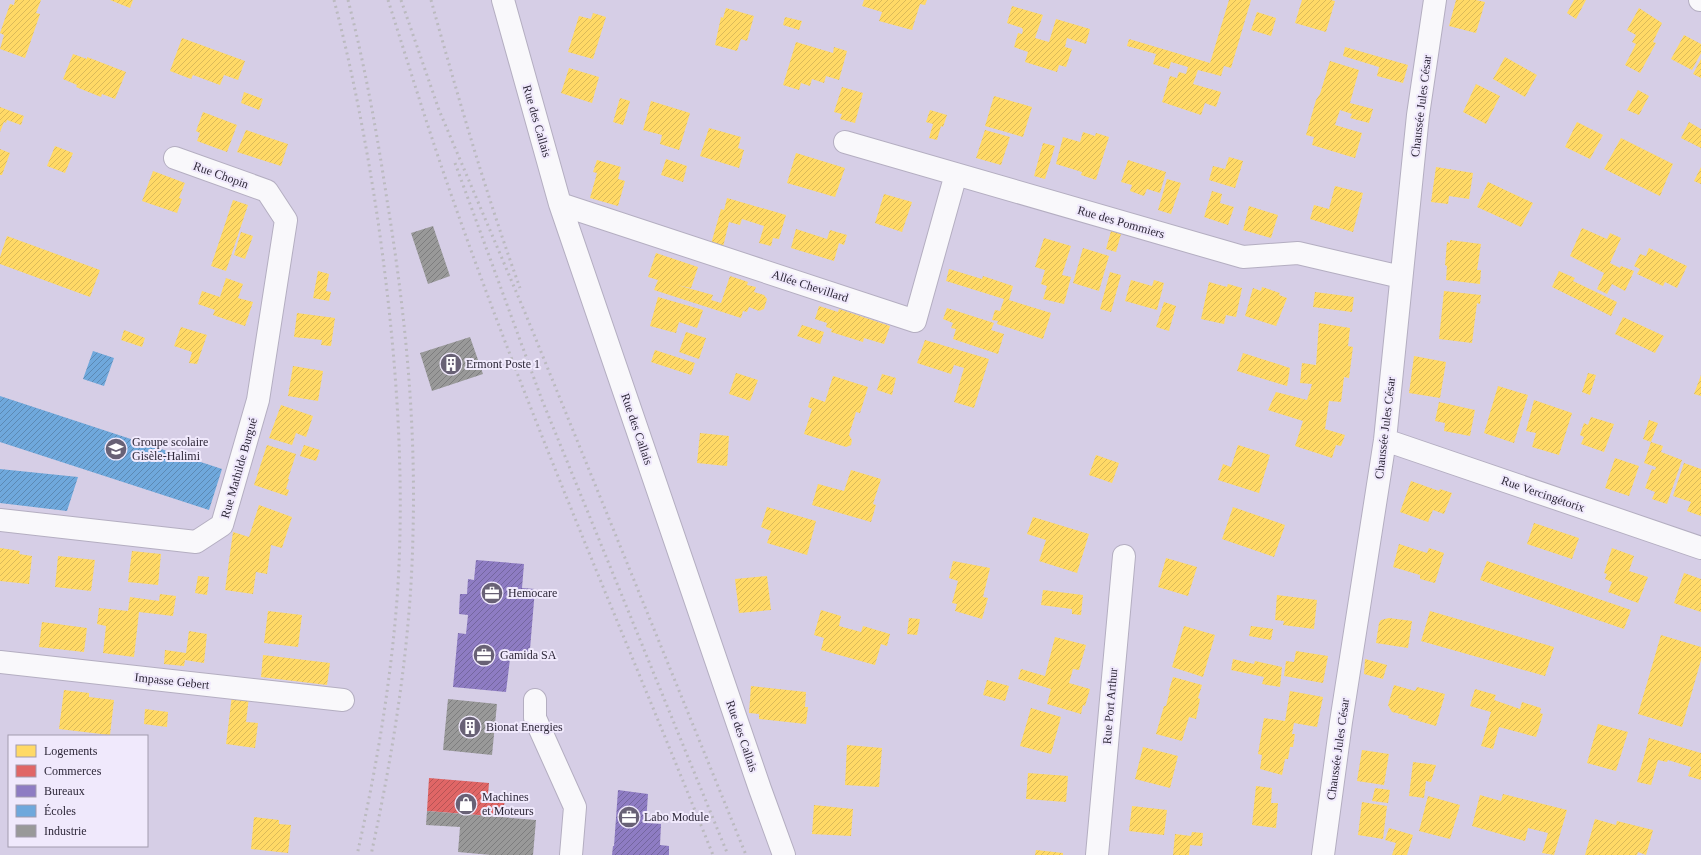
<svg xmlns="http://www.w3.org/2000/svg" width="1701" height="855" font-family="Georgia,serif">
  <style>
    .homes { fill: url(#homes-hatch) }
    .shops { fill: url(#shops-hatch) }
    .offices { fill: url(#offices-hatch) }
    .schools { fill: url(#schools-hatch) }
    .industry { fill: url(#industry-hatch) }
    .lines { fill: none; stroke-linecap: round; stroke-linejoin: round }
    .minor-casing { stroke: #b4aec1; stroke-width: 24 }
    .minor { stroke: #f9f8fb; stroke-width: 22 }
    .rail { stroke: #bbbabf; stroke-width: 3; stroke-dasharray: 2 4; stroke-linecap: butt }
    .labels { text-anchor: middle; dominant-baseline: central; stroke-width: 4; stroke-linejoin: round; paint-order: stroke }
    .street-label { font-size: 12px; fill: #2d2738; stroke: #f0e9fc }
    .poi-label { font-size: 12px; fill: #2d2738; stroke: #f0e9fc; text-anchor: start }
  </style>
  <defs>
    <pattern id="homes-hatch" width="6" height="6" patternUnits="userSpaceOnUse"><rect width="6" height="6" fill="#ffd966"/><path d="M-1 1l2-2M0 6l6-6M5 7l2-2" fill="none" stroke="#dbba59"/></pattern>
    <pattern id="shops-hatch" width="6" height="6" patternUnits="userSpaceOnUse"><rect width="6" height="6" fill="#e06666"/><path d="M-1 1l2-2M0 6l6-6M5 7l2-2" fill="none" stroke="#b65455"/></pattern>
    <pattern id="offices-hatch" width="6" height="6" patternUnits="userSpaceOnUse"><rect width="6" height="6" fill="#8e7cc3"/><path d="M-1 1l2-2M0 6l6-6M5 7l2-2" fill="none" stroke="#74669f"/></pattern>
    <pattern id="schools-hatch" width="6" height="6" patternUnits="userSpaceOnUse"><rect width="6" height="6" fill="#6fa8dc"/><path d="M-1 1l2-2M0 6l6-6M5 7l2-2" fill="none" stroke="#5c89b3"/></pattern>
    <pattern id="industry-hatch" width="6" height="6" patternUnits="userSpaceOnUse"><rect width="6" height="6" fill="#999"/><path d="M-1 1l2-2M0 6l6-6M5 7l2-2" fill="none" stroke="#7d7d7e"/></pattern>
  </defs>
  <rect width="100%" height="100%" fill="#d6cee6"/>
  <path class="homes" d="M15,0H41L36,13L40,14L25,58L0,49L4,35L0,33L10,4L14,5Z
    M110,0H133L130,8Z
    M864,0H927L925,5L920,4L912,30L879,21L882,12L862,6Z
    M1229,0H1251L1231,68L1224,66L1221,76L1198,70L1193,84L1221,92L1216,107L1205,103L1201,115L1162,102L1170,76L1177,78L1179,72L1186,74L1188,67L1171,62L1169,69L1153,64L1156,54L1127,46L1129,39L1210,63Z
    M1302,0H1331L1335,1L1326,32L1295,23Z
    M1456,0H1476L1485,2L1476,33L1449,26Z
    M1574,0H1586L1576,19L1567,13Z
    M1012,6L1043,15L1035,38L1049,42L1056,19L1090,29L1086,44L1067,38L1065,47L1072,49L1066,67L1059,65L1057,72L1025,62L1028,52L1014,47L1018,33L1022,34L1023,30L1022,28L1007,23Z
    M726,8L754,16L747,41L741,39L737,51L715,45L721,17L723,18Z
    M1639,8L1662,23L1653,42L1656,43L1640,73L1625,65L1636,44L1632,42L1636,35L1627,30Z
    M1257,12L1276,18L1271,36L1251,30Z
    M593,13L606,17L593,59L568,52L579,16L591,19Z
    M785,17L802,21L799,30L783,25Z
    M1684,35L1701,44V53L1692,70L1671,59Z
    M182,38L245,61L238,80L224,75L220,85L193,75L191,79L170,71Z
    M796,42L833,53L834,47L847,51L839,80L826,76L824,83L812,79L810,86L801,83L799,90L783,85Z
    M1345,47L1408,65L1403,83L1377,76L1379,67L1343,56Z
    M73,54L87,59V57L126,72L115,99L102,94L101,97L76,87L77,85L63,79Z
    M1505,57L1537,75L1525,97L1493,79Z
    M1701,59V78L1693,74Z
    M1330,61L1359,70L1350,103L1373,109L1369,123L1350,118L1352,114L1340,110L1335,125L1362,133L1355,158L1312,145L1314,137L1306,135L1316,100L1320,94Z
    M569,68L599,77L592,103L561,93Z
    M1476,84L1500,96L1486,124L1463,112Z
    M842,87L863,93L855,123L840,119L842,114L834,112Z
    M1638,90L1649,96L1639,115L1627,110Z
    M244,92L263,99L259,110L241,103Z
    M994,96L1032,107L1023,137L985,126Z
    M620,98L630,101L623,125L613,122Z
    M651,101L690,113L679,150L660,144L662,135L643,130Z
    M0,107L24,116L21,125L7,120L6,123L4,122L0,132Z
    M930,110L947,115L943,127L941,126L937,140L929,138L933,124L926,122Z
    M203,112L237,125L227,152L197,141L200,133L196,131Z
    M1577,122L1603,135L1590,159L1565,147Z
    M1689,122L1701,129V148L1681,138Z
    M709,128L741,137L738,148L744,150L739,168L700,156Z
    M246,130L288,144L281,166L237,152Z
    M985,130L1010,137L1001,165L976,158Z
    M1083,132L1095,136L1096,133L1109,137L1096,180L1081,175L1082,172L1056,164L1063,137L1080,142Z
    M1621,138L1673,164L1660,196L1604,169Z
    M1043,143L1055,146L1045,179L1034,176Z
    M55,146L73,153L65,173L47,166Z
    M0,149L10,153L2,175H0Z
    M796,153L845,168L835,197L787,183Z
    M1229,157L1243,161L1235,188L1209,180L1213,166L1225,169Z
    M666,159L687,166L683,182L661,175Z
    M597,160L621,167L618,179L625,181L618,206L590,198L597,173L593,172Z
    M1128,160L1166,172L1160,193L1147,189L1144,196L1130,191L1132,185L1121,182Z
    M1436,167L1473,173L1469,199L1449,196L1448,204L1431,202Z
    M1701,167V184L1694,181Z
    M153,171L185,183L179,198L182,199L177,213L142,201Z
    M1167,179L1181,183L1171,214L1158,210Z
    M1488,182L1533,203L1521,227L1477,207Z
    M1335,186L1363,193L1353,232L1310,219L1314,205L1329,209Z
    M1212,191L1222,194L1220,203L1234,207L1228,225L1204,217Z
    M884,194L912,202L902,232L875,223Z
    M727,198L786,215L779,239L773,238L771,246L759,243L764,226L742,219L740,225L729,222L723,247L711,244L721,209L724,210Z
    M233,200L248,205L226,271L211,266Z
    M1249,206L1278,215L1271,238L1243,230Z
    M1582,228L1607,239L1610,233L1621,238L1610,263L1620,268L1621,266L1634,271L1625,291L1612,284L1607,294L1597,289L1604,273L1570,256Z
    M796,229L827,239L830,230L847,235L844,245L839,243L834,261L791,248Z
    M1111,231L1121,234L1116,252L1106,249Z
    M241,232L253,236L245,259L234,255Z
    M7,236L100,270L90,297L0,264V257Z
    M1044,238L1071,246L1062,275L1071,277L1064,304L1043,299L1047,286L1041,284L1045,270L1035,267Z
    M1450,240L1481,244L1477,270H1481L1480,284L1446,280L1447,266L1445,265L1447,242L1450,243Z
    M1083,248L1109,256L1099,291L1073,283Z
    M1649,248L1687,266L1677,288L1665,282L1663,286L1637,274L1640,269L1634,266L1640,254L1646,256Z
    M656,253L698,267L691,288L677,285L713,295L711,300L721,303L730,276L748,282L747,285L756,287L754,292L764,295L767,299L764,309L759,311L749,307L747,312L743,311L741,318L654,290L658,280L648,277Z
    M949,269L982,279L983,276L1013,286L1009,300L1051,313L1043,339L997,324L998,321L992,320L995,310L1000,311L1004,299L946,281Z
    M318,271L329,274L326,291L331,292L329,301L313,298Z
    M1559,271L1575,278L1573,281L1617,302L1611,316L1552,287Z
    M1110,272L1121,275L1111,312L1100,309Z
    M226,278L243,284L238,298L253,302L245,326L213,315L215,310L198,304L202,291L220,297Z
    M1131,280L1152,286L1154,280L1164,283L1157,310L1125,301Z
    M1209,282L1227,287L1228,284L1242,288L1236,317L1226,315L1224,324L1201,319Z
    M1262,287L1280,293L1279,295L1287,298L1276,326L1245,316L1253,288L1261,291Z
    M1444,291L1481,295L1480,304L1477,303L1472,343L1439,339Z
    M1315,292L1354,297L1352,312L1313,307Z
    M658,297L703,310L697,328L679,322L676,333L650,326Z
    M1164,302L1176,306L1169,331L1156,327Z
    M819,306L838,312L839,309L890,326L884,344L864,338L863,342L831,332L832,329L826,327L827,323L815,319Z
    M947,308L994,323L991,330L1004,334L998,354L953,339L956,329L951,328L953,323L943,319Z
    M297,313L335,318L331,346L321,345L322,340L294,337Z
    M1623,317L1664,336L1655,353L1615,334Z
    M1319,323L1350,328L1348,346L1353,347L1349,378L1344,377L1341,402L1329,401L1325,429L1345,435L1341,446L1336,445L1332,458L1295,446L1303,421L1268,410L1276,392L1307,400L1312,384L1300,383L1302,363L1316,365Z
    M802,325L824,332L820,344L797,336Z
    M181,327L207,335L197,364L189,363L192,352L174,346Z
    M124,330L145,338L142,347L121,340Z
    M686,332L706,338L699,359L679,352Z
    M925,340L989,359L974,408L954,402L964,368L954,365L951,374L917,363Z
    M655,350L695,363L691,375L651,362Z
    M1243,353L1290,368L1287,386L1237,371Z
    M1414,356L1446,362L1440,398L1409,393Z
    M293,366L323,371L318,401L288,396Z
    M736,373L758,380L750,401L729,394Z
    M1588,373L1596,375L1590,395L1582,392Z
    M882,374L896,378L892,395L877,390Z
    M1701,375V396L1694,394Z
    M833,376L868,387L860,413L856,412L849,435L852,440L851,445L846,447L804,434L812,409L808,407L811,397L825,402Z
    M1498,386L1528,395L1514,443L1484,433Z
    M1534,400L1572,413L1559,455L1532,447L1536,433L1526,431Z
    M1439,402L1475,410L1470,436L1444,431L1445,423L1435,421Z
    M281,405L313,416L306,437L296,433L292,445L269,438Z
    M1591,417L1614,424L1604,452L1581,444L1584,437L1580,435L1584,423L1588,425Z
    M1649,420L1658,423L1651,442L1663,446L1661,452L1682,460L1667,504L1652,499L1655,492L1645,488L1652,469L1655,470L1656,467L1644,463L1651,442L1643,439Z
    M700,433L729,436L727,466L697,463Z
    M267,445L296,454L288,479H289L286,489L289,490L287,496L254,485Z
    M304,445L320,450L316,461L300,456Z
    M1238,445L1270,455L1259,493L1218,480L1223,464L1231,467Z
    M1096,455L1119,463L1112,483L1089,475Z
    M1615,458L1639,466L1629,496L1605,488Z
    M1684,463L1701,469V516L1687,511L1691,502L1673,496Z
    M851,470L881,479L873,504L876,505L871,522L812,505L818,484L844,491Z
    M1411,481L1439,491L1440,489L1452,493L1444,514L1433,510L1428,522L1400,512Z
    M259,505L292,517L282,548L271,545L267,574L256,572L253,594L225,590L233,532L249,537Z
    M767,507L816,521L807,555L767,543L771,531L761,527Z
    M1233,507L1285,525L1274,557L1222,539Z
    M1033,517L1089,534L1077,573L1039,561L1046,540L1027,534Z
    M1534,523L1579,538L1572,559L1527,544Z
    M1399,544L1427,553L1429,548L1444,553L1435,583L1420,579V575L1393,567Z
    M0,548L20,551L19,554L32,556L29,584L0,581Z
    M1612,548L1634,556L1629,571L1648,577L1638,603L1608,592L1612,582L1605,579L1607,574L1604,573Z
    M132,551L161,554L158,585L128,582Z
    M58,556L95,560L91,591L55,587Z
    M1166,558L1197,567L1188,596L1158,587Z
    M953,561L990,568L983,597L988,598L982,619L955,611L957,604L952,603L958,581L949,578Z
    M1487,561L1631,610L1624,629L1480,580Z
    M1684,573L1701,579V612L1674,603Z
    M198,576L209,577L207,595L195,593Z
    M767,576L771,610L739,613L735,579Z
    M1043,590L1083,595L1081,615L1072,614V609L1041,605Z
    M160,594L176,596L173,616L139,612L134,657L103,653L106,626L97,624L99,608L128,611L130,597L159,601Z
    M1277,595L1317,600L1314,629L1283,625L1284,621L1275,620Z
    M821,610L841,616L839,626L861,632L863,626L890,634L887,646L881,644L875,665L821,650L824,638L814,635Z
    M268,611L302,615L298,647L264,643Z
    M1430,611L1554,647L1545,676L1421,641Z
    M909,618L920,619L917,635L907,634Z
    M1389,618L1412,621L1408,648L1376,643L1379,623L1381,620Z
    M42,622L87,628L84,652L39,647Z
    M1184,626L1215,635L1203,677L1172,667Z
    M1251,626L1273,629L1271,640L1249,636Z
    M189,631L207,634L204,663L185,660L184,666L164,664L165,650L186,653Z
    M1661,635L1701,647V660L1682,727L1638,714Z
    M1055,637L1086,645L1079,670L1073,669L1069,683L1090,689L1085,706L1083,705L1081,714L1047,704L1051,689L1018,679L1021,669L1045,676Z
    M1296,651L1328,656L1323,683L1284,676L1286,661L1294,662Z
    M263,655L330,663L327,685L261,677Z
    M1233,659L1254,664L1255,661L1282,667L1280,687L1262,684L1264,677L1231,670Z
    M1365,659L1387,665L1383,679L1364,674Z
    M1173,677L1202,685L1198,698L1200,699L1196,719L1189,717L1182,741L1156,734L1164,706H1166L1170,690H1169Z
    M987,680L1009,686L1005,701L983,695Z
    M1394,685L1415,691L1417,687L1445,694L1436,726L1408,718L1409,716L1392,712L1388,705Z
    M751,686L806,692L805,707H808L806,724L759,719V714L749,713Z
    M1475,689L1496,695L1494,700L1520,709L1522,702L1541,708L1540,713L1543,714L1536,737L1499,727L1493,749L1481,746L1491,712L1470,706Z
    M64,690L89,693V697L114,700L110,735L59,729Z
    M1290,691L1323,697L1317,727L1294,723L1292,734H1295L1293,747H1290L1288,759H1285L1282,775L1260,769L1262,755L1258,754L1264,718L1285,721Z
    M232,695L249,697L246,722L258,723L255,748L226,744Z
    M1031,708L1061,717L1051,754L1020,746Z
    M145,709L168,712L167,727L144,724Z
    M1598,724L1628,732L1616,771L1587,763Z
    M1649,738L1701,753V780L1688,776L1691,767L1668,760L1667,762L1658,760L1651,785L1637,782Z
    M847,745L882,748L879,787L845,785Z
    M1143,747L1178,756L1170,788L1135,779Z
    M1362,750L1389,754L1384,785L1357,781Z
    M1413,762L1436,765L1431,782L1426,781L1424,798L1409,796Z
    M1028,773L1068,776L1066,802L1026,799Z
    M1256,786L1272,788L1271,803H1278L1276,828L1252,825Z
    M1375,788L1390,790L1388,803L1372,801Z
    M1503,794L1567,810L1554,855L1542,853L1548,833L1528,828L1525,841L1472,826L1480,795L1501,801Z
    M1428,796L1460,805L1450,839L1419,831Z
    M1362,802L1387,806L1383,839L1358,835Z
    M814,805L853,809L851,836L812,834Z
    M1132,806L1167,810L1164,835L1129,831Z
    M254,817L279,820V824L291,825L288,853L251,849Z
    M1595,819L1616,825L1617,821L1653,830L1646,855L1638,852L1637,855H1585Z
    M1389,828L1413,835L1407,855H1392L1396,843L1385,840Z
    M1192,832L1203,833L1202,846L1190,845L1189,855H1173L1175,834L1191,836Z
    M1036,850L1063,853V855H1035Z"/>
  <path class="shops" d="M429,778L489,783L488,795L505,797L503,817L427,811Z"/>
  <path class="offices" d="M476,560L524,564L522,588L535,589L529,661L510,659L506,692L453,687L458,633L466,634L468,615L459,614L460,594H467L468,579L474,580Z
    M618,790L648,794L646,823L661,824L660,845L669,846V855H612L613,846H614Z"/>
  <path class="schools" d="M93,351L114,358L104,386L83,379Z
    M0,396L222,469L209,510L0,442Z
    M0,469L78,477L67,511L0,503Z"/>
  <path class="industry" d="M433,226L450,276L428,284L411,233Z
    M470,337L483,374L432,391L420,353Z
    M448,699L497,704L492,755L443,750Z
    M427,811L536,820L533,855H491L458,852L460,827L426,825Z"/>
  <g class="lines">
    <g class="minor-casing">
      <path id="minor" d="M503,0L560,204L760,789L784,855
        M1700,0H1701
        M845,142L1243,257L1298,253L1401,277
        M560,204L915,321L956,174
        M1385,440L1701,548
        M0,520L196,542L222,525L258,400L286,220L267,191L175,158
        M0,662L343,700
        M535,700V718L575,807L571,855
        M1097,855L1124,556
        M1323,855L1341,722L1385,440L1418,115L1435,0"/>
    </g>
    <use href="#minor" class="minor"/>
    <path class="rail" d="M334,0C353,73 367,147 378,221C395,342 405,463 398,585C392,676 377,766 357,855
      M348,0C365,66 377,133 387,200C405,310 416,421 413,533C411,641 394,749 371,855
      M388,0C409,66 429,132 452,197C530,420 625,636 713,855
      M401,0L439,110L526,315L746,855
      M431,0C458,97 486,194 520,288
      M455,163L542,400L728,855"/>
  </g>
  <defs>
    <g id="building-disc" transform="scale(1.15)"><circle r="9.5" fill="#686175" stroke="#f0e9fc"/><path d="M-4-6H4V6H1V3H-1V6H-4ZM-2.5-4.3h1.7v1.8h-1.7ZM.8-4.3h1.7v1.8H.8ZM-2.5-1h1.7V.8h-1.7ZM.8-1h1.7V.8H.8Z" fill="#fff"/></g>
    <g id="school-disc" transform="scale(1.15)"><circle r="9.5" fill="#686175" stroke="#f0e9fc"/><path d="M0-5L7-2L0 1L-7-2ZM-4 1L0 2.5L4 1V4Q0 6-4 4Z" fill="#fff"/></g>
    <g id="office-disc" transform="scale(1.15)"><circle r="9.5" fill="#686175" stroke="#f0e9fc"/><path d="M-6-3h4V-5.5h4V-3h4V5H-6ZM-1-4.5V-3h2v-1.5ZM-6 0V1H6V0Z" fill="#fff"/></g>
    <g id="shop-disc" transform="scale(1.15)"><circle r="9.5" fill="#686175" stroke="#f0e9fc"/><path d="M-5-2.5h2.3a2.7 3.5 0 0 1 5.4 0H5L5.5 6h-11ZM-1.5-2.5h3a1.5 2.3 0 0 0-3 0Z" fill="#fff"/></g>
  </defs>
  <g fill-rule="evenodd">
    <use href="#building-disc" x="451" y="364"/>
    <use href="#school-disc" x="116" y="449"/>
    <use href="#office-disc" x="492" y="593"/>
    <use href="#office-disc" x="484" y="655"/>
    <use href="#building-disc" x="470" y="727"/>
    <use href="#shop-disc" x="466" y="804"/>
    <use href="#office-disc" x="629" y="817"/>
  </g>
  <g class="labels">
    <g class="street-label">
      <text transform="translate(1421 106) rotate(-83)">Chaussée Jules César</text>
      <text transform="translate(537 121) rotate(74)">Rue des Callais</text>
      <text transform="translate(221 175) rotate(20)">Rue Chopin</text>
      <text transform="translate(1121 222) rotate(16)">Rue des Pommiers</text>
      <text transform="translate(810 286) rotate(18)">Allée Chevillard</text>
      <text transform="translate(1385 428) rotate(-83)">Chaussée Jules César</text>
      <text transform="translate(637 429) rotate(71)">Rue des Callais</text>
      <text transform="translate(239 468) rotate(-74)">Rue Mathilde Burgué</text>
      <text transform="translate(1543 494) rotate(19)">Rue Vercingétorix</text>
      <text transform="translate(172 681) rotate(6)">Impasse Gebert</text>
      <text transform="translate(1110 706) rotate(-85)">Rue Port Arthur</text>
      <text transform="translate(742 736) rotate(71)">Rue des Callais</text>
      <text transform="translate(1338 749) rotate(-82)">Chaussée Jules César</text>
    </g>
    <g class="poi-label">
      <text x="466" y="364">Ermont Poste 1</text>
      <text x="132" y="442">Groupe scolaire<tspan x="132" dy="14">Gisèle-Halimi</tspan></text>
      <text x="508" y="593">Hemocare</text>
      <text x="500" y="655">Gamida SA</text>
      <text x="486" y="727">Bionat Energies</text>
      <text x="482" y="797">Machines<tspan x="482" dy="14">et Moteurs</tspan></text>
      <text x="644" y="817">Labo Module</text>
    </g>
  </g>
  <rect x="8" y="735" width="140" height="112" fill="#f0e9fc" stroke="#a29bae"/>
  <rect x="16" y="745" width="20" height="12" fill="#ffd966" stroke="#a29bae"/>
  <text x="44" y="755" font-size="12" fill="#2d2738">Logements</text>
  <rect x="16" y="765" width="20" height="12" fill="#e06666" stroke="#a29bae"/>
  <text x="44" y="775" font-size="12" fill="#2d2738">Commerces</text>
  <rect x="16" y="785" width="20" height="12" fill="#8e7cc3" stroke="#a29bae"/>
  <text x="44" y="795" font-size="12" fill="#2d2738">Bureaux</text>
  <rect x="16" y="805" width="20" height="12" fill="#6fa8dc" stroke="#a29bae"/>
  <text x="44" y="815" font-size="12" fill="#2d2738">Écoles</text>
  <rect x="16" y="825" width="20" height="12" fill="#999999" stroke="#a29bae"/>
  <text x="44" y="835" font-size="12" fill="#2d2738">Industrie</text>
</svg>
